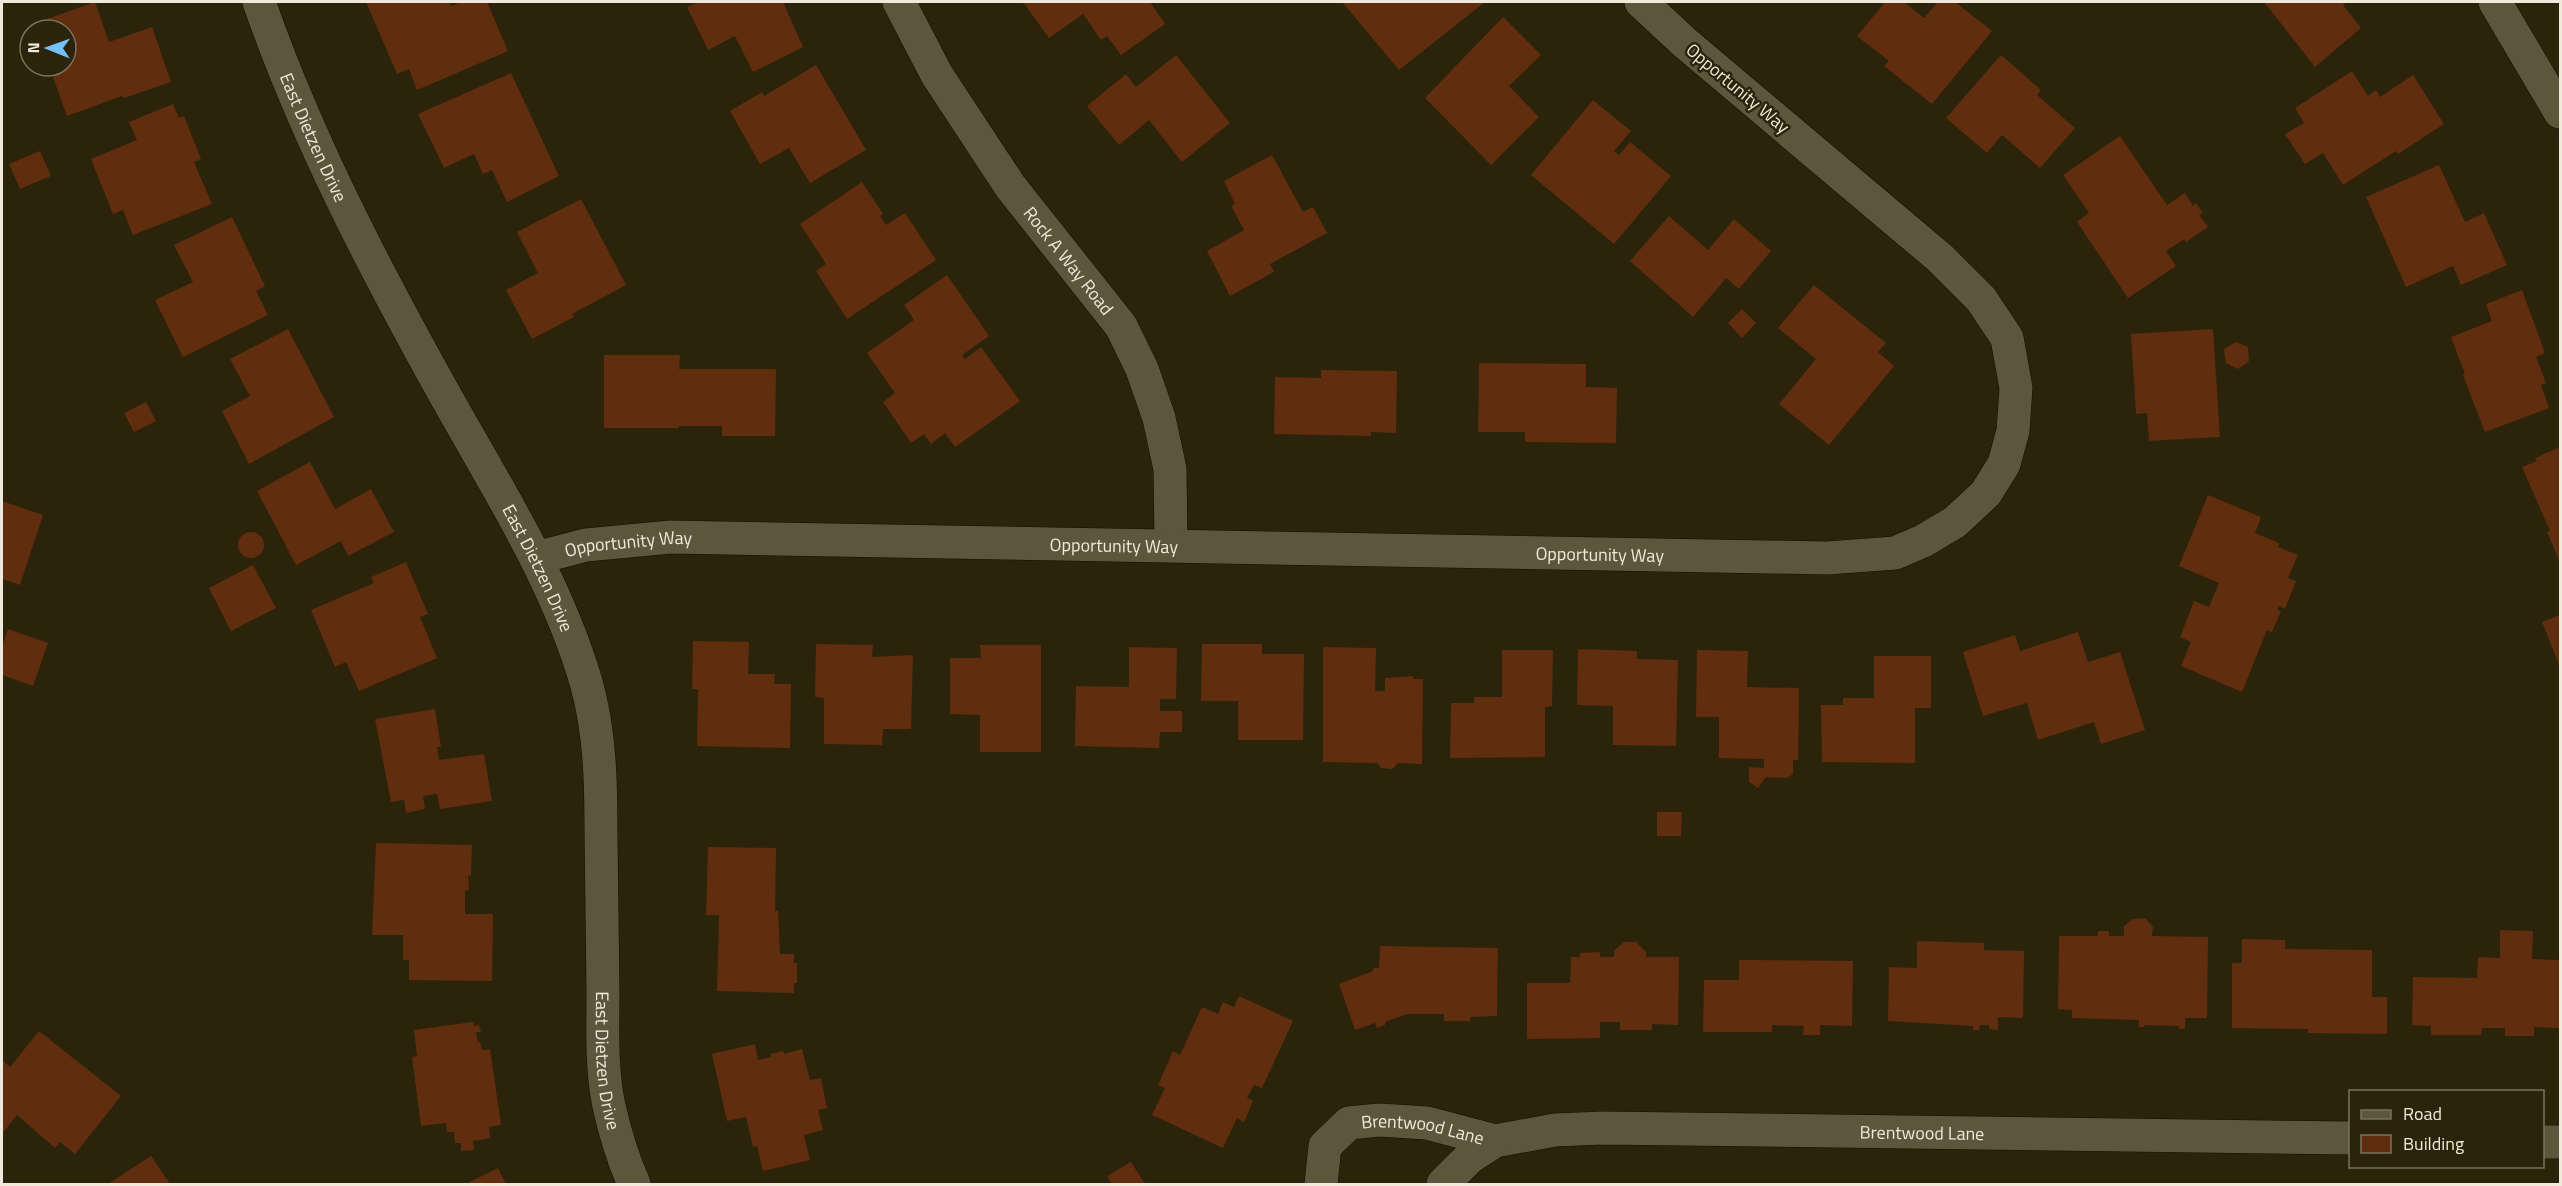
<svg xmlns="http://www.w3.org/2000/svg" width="2562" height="1186" font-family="'Titillium Web',sans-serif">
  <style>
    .building { fill: #602d0e }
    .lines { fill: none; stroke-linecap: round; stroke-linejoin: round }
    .minor-casing { stroke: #140c00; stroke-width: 34 }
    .minor { stroke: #5e563c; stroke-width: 33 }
    .labels { text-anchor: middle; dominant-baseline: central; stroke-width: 5; stroke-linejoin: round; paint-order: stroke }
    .street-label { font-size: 18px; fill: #eee9da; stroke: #2b240a }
  </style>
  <rect width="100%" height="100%" fill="#2b240a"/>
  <path class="building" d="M95,2L109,42L152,27L171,82L124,98L122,96L67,116L49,66H66V30H36L33,24Z
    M366,2H449L451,6L461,2H487L508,51L417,90L409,69L397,74Z
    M699,2H783L803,47L753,72L735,36L708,50L687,7Z
    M1023,2H1150L1165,24L1121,55L1107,36L1101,40L1083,14L1049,38Z
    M1345,2H1485L1399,70L1343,3Z
    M1885,2H1904L1924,18L1938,2H1955L1992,31L1932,104L1884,66L1889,61L1857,36Z
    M2264,2H2347L2343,5L2361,28L2315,67Z
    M1503,17L1541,55L1509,86L1539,117L1491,165L1425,98Z
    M1176,55L1230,123L1182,162L1149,120L1119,145L1087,106L1126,74L1136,87Z
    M2001,55L2041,90L2037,95L2075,128L2040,168L2002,135L1987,153L1946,118Z
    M816,65L866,150L810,183L789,148L760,164L730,111L762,92L764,96Z
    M2352,71L2368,96L2376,90L2380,97L2413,75L2444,124L2398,154L2396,151L2343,185L2323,153L2305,164L2285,134L2304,123L2295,108Z
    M511,73L559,176L507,202L492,170L483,174L474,154L444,168L418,114Z
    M1593,100L1631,131L1614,151L1619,155L1630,142L1671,176L1614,244L1531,175Z
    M173,104L179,118L184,116L201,159L194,162L212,204L133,235L123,210L113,214L91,159L137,140L129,122Z
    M2120,136L2167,205L2185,193L2193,206L2196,203L2203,213L2199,215L2208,227L2186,242L2184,239L2166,251L2176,266L2128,298L2077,222L2089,213L2063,175Z
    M40,151L51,176L20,189L9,164Z
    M1272,155L1303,212L1313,207L1327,233L1270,264L1274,272L1230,296L1207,251L1244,230L1231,206L1235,204L1224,181Z
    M2439,165L2465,222L2484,213L2507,265L2461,285L2453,266L2406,287L2366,197Z
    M862,182L883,214L880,216L886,225L905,213L936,260L847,319L816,271L826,264L800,224Z
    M581,199L626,285L572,314L574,317L532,339L506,290L538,273L517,232Z
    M1669,216L1708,250L1734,219L1771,251L1739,289L1726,278L1693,317L1630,261Z
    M232,217L265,286L256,291L268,315L183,357L155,300L193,282L174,245Z
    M947,275L989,336L962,355L965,359L981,347L1020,401L955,447L945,433L931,444L924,434L911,443L883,402L895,393L867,353L914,320L904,305Z
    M1814,285L1886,343L1878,352L1894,366L1829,445L1779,404L1816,359L1778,328Z
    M2522,290L2545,353L2536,357L2546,383L2541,385L2549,408L2485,432L2463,375L2465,374L2451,337L2492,321L2486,304Z
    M1742,309L1756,323L1742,338L1728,323Z
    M288,329L334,417L249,464L222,411L250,396L230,359Z
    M2213,329L2220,437L2149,441L2147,413L2136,414L2131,334Z
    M2236,342L2248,347L2249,361L2238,369L2226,363L2224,349Z
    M604,355H680L679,369H776L775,436H722V426H679V428H604Z
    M1479,363L1586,364V387L1617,388L1616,443L1525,442V432H1478Z
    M1321,370L1397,371L1396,433L1371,432V436L1274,434L1275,377L1321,378Z
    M146,402L156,421L134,432L124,413Z
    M2560,447V563L2547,532L2550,531L2522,467L2537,461L2535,458Z
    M310,462L335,509L371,489L394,532L348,556L341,541L296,565L257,491Z
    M2208,495L2261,517L2255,533L2279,543L2278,547L2298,555L2288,578L2296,581L2285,609L2279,606L2277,610L2281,611L2272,632L2267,630L2242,692L2181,666L2191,642L2180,637L2194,601L2209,607L2219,583L2179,566Z
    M2,501L43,515L20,585L2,579Z
    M238 545a13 13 0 1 1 26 0a13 13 0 1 1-26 0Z
    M406,562L428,614L420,617L437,658L359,691L346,662L335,667L311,610L374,583L371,577Z
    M253,565L276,608L231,631L209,588Z
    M2560,615V667L2542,622Z
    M8,629L48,643L33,686L2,675V647Z
    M2078,632L2088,662L2120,652L2145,730L2101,744L2094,722L2038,740L2027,703L1983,716L1963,652L2015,635L2020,651Z
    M693,641L749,642L748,674H775L774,684H791L790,748L697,746L698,689H692Z
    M816,644L873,645L872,657L913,655L911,729H883L882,745L824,744V698L815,697Z
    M1202,644H1262V654H1304L1303,740H1238V701H1201Z
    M980,645H1041V752H980V715L950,714V658H981Z
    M1129,647L1177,648L1176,699H1160V711H1182V732H1160L1159,748L1075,746L1076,686L1129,687Z
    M1323,647L1376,648L1375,691H1385V678L1413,676V679H1423L1422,764L1398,763L1392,769L1381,768L1377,763L1323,762Z
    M1578,649L1637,651V659L1678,660L1676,746L1613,745V706L1577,705Z
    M1502,650H1553L1552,706L1545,707V757L1450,758L1451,703H1474V697H1502Z
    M1697,650L1748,651L1747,687L1799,688L1798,760H1793V774L1787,778L1766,777L1758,788L1749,782V767L1764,768V759L1719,758V717H1696Z
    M1874,656H1931V708H1915V763L1822,762L1821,705H1843V698H1874Z
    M435,709L441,747H437L439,760L484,754L492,801L440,809L437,794L423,796L425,809L406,813L404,800L391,802L375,719Z
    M1657,812H1682L1681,836H1657Z
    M376,843L472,845L471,876L468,875L469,890L465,891V914H493L492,981L409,980V960H403V935H372Z
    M708,847L776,848L775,911H778L780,954H794V963H797V983H794V993L717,991L719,915H706Z
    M2145,918L2153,927L2152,936L2208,937L2207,1018H2185V1029H2179V1026L2144,1025V1027H2139V1020L2072,1018V1010L2058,1009L2059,936H2098V931H2109V936H2124V926L2133,919Z
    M2500,930L2533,931L2532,959L2560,960V1028L2534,1027V1036H2505V1028H2482L2481,1035H2431V1026L2412,1025L2413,977L2477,978L2478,957L2500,958Z
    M2242,939L2285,940V949L2372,950V997H2387V1034L2308,1033V1029L2232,1028V963H2242Z
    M1917,941L1984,943V950L2024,951L2023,1018L1998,1017V1030L1989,1029V1025H1980L1979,1030H1973V1026L1888,1021L1889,967L1917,968Z
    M1624,942H1636L1646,952V957H1679L1678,1025L1652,1024V1030H1620V1022H1600V1038L1527,1039V983H1570L1571,957H1580V953L1600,952V957H1614V951Z
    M1380,946L1498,948L1497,1016L1470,1017V1021H1444V1014H1407L1385,1022V1025L1377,1028L1375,1023L1355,1030L1339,984L1373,971V968H1379Z
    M1739,960L1853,961L1852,1026L1820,1025V1035H1803L1804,1026L1772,1025V1032H1703L1704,980H1739Z
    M1239,996L1293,1021L1262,1088L1254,1085L1247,1098L1253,1101L1244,1122L1237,1118L1223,1148L1152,1115L1165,1088L1158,1085L1173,1051L1180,1055L1202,1007L1218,1014L1223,1002L1234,1007Z
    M473,1022L474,1026L479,1025L481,1032H476L478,1043L480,1042L482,1050L490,1049L501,1125L489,1127L490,1138L473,1141L474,1150L461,1151V1143H455L454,1132H447L446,1123L421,1126L412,1057L417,1056L414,1030Z
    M39,1031L121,1096L75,1154L60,1142L55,1148L17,1115L2,1134V1060L10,1067Z
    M755,1044L758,1060L771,1057V1054L783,1051L784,1054L802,1049L810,1080L821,1078L827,1108L818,1110L823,1130L804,1135L810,1160L763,1171L757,1146L753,1147L746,1117L727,1121L712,1054Z
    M151,1156L170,1184H108Z
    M1131,1162L1145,1184H1112L1107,1176Z
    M498,1168L506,1184H466Z"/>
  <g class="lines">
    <g class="minor-casing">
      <g id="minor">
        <path id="s1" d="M259,2C306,136 371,262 440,386C493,482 555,576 586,682C600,731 601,782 601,833C602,886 602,939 603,992C603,1029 601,1069 609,1106C615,1133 623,1159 634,1184"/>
        <path id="s2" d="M899,2L937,75L1010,186L1121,326L1142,369L1159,418L1170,469L1171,545"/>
        <path d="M2495,2L2560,112"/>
        <path id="s3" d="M536,558L586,545L671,537L1827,558L1895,553L1923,541L1955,522L1986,493L2004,464L2013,431L2016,388L2007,338L1981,299L1940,258L1684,42L1641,2"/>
        <path d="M2542,1142H2560"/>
        <path id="s4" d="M1321,1184L1325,1146L1349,1123L1379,1120L1427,1123L1495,1141L1555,1130L1603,1128L2350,1138"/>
        <path d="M1443,1184L1469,1158L1495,1141"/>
      </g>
    </g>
    <use href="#minor" class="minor"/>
  </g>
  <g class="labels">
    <g class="street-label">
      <text transform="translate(1738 88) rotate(40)">Opportunity Way</text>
      <text stroke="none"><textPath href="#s1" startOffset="146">East Dietzen Drive</textPath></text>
      <text stroke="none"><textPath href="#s2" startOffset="310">Rock A Way Road</textPath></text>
      <text stroke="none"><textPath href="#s3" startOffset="580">Opportunity Way</textPath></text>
      <text stroke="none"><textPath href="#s3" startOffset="94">Opportunity Way</textPath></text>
      <text stroke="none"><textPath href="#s3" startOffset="1066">Opportunity Way</textPath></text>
      <text stroke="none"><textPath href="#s1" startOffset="632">East Dietzen Drive</textPath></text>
      <text stroke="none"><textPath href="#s1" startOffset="1136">East Dietzen Drive</textPath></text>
      <text stroke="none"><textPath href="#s4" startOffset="648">Brentwood Lane</textPath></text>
      <text stroke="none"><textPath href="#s4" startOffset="146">Brentwood Lane</textPath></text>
    </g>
  </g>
  <rect width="2562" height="1186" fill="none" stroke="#eee9da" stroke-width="6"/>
  <rect x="2349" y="1090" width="195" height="78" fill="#2b240a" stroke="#79735d" stroke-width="1.5"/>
  <rect x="2361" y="1110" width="30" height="9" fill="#5e563c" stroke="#79735d" stroke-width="1.5"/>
  <text x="2403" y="1120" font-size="18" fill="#eee9da">Road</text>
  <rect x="2361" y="1135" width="30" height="18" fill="#602d0e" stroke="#79735d" stroke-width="1.5"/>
  <text x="2403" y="1150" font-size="18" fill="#eee9da">Building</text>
  <g transform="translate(48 48) rotate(271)"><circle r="28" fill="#2b240a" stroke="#79735d" stroke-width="1.5"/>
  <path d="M0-4.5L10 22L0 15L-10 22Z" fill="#73c1f6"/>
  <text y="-9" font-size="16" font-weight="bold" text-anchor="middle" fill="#eee9da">N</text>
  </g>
</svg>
